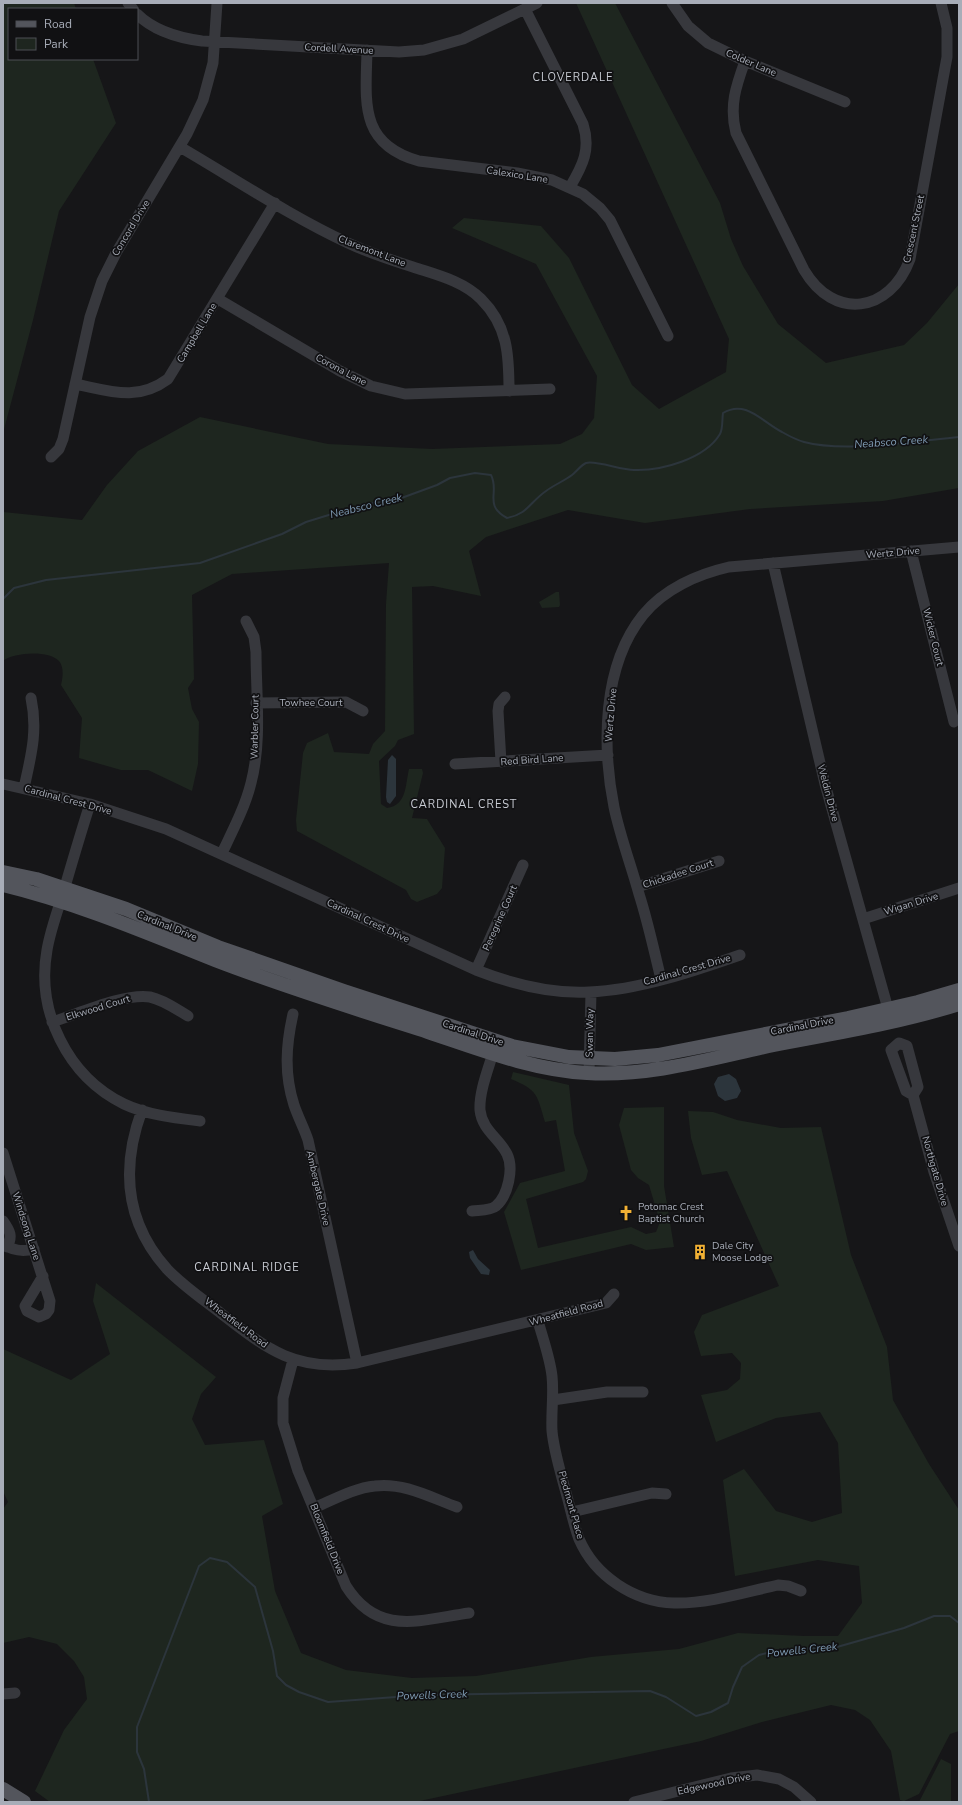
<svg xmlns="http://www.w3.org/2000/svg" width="962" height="1805" font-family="'Nunito Sans',sans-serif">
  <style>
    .green { fill: #1e261f }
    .water { fill: #2c353c }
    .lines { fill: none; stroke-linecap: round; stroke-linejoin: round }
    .stream { stroke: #2c353c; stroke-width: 2 }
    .minor { stroke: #37383d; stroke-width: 11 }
    .major { stroke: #53555c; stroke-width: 14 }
    .labels { text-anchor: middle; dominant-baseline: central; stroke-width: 3.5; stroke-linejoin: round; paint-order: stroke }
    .street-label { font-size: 10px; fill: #a8adb8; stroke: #111113 }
    .poi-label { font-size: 10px; fill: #a8adb8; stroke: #111113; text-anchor: start }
    .neighbourhood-label { font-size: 11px; letter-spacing: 1px; fill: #c9ccd4; stroke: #111113 }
    .water-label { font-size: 11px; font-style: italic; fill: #7f9bb3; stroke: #111113 }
  </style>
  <rect width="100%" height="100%" fill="#161618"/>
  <path class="green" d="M3,3H74L76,9H9V59H93L116,123L59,211L33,320L3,433Z
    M576,3H615L720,203L731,239L743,266L778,324L826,363L904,345L927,323L959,284V488L883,501L750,509L645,523L568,510L486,537L469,551L481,596L433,586L412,587L414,734L398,740L395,746L379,761L381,804L387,808C407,805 405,786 409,769H422L423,773L412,818L427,819L445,848L442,888L437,894L417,902L411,899L406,890L297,831L296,820L303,753L307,743L328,733L334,752L369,754L373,744L385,731L386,604L389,563L232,574L192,595L194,679L188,688L192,709L199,722L198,764L192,791L148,770H121L79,758L82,718L61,685C63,677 64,667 59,661C49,650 14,652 3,661V512L82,520L107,485L138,451L200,417L328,444L432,449L560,444L582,434L594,418L597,376L536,264L452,228L464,218L541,226L569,258L632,385L659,409L726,372L729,339Z
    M556,592H559L560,605L559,607L542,608L539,602Z
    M513,1072L569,1085L574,1133L588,1171L586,1179L583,1182L526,1199L538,1248L631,1227L646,1234L656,1232L660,1222L649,1185L638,1178L631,1170L619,1125L624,1108L664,1107V1186L674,1247L646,1250L631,1244L521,1270L504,1212L520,1183L565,1171L556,1120L545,1122C537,1095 538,1090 511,1079Z
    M688,1111L713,1112L737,1120L781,1128L821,1127L851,1255L887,1347L893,1400L929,1464L959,1510V1731L950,1734L919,1794L904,1801L900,1800L891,1751L870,1720L855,1710L831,1705L762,1722L701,1741L415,1802H50L35,1791L64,1730L87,1699L84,1677L74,1661L57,1644L29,1637L3,1643V1509L8,1502L3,1491V1349L71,1380L110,1354L93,1301L96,1283L216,1377L201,1394L192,1419L205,1445L264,1440L283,1504L262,1516L275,1591L301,1653L346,1670L412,1678L476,1676L591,1657L679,1649L738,1633L804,1636H838L862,1603L859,1566L818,1560L735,1576L723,1480L744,1469L776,1511L812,1522L842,1513L838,1443L820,1412L776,1418L716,1442L701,1395L727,1390L740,1379L741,1363L732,1353L701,1356L694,1332L702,1315L779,1286L727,1171L702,1175L691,1138Z
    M941,1759L951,1764V1802H919Z"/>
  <path class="water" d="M392,755L396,759V796L390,804L387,802L386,797L388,760Z
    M729,1074L736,1079L741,1091L737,1098L725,1101L718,1096L714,1084L718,1077Z
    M473,1250L478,1259L490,1270L489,1275L481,1274L470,1258L469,1252Z"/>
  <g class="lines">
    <path class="stream" d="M3,599L14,588L46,580L200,563L282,534L306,522L361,505L396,500L437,485L450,478L475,473L491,475C500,492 483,505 507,518C528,514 530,502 546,491C554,485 564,481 572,475C576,472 581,465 586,463C595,460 621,470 634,470C661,471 705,459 720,434C723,429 722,419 723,413C746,399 762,422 782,432C789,436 797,440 804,442C845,453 916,441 959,437
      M149,1802L144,1769L137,1752V1727L199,1566L210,1558L227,1562L255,1587L273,1651L277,1676L286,1685L299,1692L328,1702L423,1695L650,1691L666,1697L696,1716L711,1712L728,1703L733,1687L742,1667L759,1655L779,1650L837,1647L904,1628L934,1616H950L959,1623"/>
    <path class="minor" d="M128,3L133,9
      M672,3L688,26L708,43L745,61L845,102
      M525,9L583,124C591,149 583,165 570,187
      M137,14C154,31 179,38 202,41L399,52L424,50L463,39L537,3
      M367,50C366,101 358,144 419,161L517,173L552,180L583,194L600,208L610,220L668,336
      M745,61C736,86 729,106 736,133L804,270C834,321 890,313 910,259L947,57V28L941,3
      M180,147C235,179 290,216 348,243C369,253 391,260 413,267C437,275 463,281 481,299C508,326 509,355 509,391
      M218,299L340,371L371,386L405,394L550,389
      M75,384C110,391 137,402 168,379L275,203
      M51,457L59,449L63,439L90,317L102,281L116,253L187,134L203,100L213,63L217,3
      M911,551L954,722
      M773,563L825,784L890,1016
      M256,703L346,702L363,711
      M501,762L498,711L499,704L505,697
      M455,764L608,755
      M3,784L90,804L166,829L476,970C512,984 551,994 589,992C639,990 694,971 740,955
      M24,788C31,756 38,731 31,698
      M90,804C80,835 71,866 62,897C56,915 50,932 47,950C36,1011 67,1076 124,1104C147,1115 175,1118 200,1121
      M222,853C233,830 245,807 251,783C262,741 256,695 256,652L254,637L246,621
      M637,887L719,861
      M863,919L959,888
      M476,970L523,865
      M661,979C654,951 648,922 639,894C631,865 620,836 614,807C602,746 602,666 643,615C664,589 698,574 729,567L959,547
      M293,1014C286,1045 284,1074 294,1105C298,1117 304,1128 308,1140L357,1363
      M52,1022C78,1014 124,993 150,997C164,1000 176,1009 188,1016
      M589,1073L591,992
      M913,1095L906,1091L891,1050L899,1043L907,1046L918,1087L913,1095L934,1172L959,1246
      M142,1110C121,1167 125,1222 167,1269C183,1286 204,1300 223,1315C268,1350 297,1372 357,1363L606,1303L614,1294
      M3,1153L50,1301L49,1310L46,1314L39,1317L27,1311L25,1306L43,1276
      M472,1211C479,1210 490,1211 496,1206C508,1196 514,1168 507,1154C499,1138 482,1130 480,1110C479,1092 488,1070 493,1053
      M3,1221C10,1231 13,1236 7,1247
      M3,1244C13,1251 22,1252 34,1249
      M538,1321C543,1339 550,1358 552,1376C554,1394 551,1412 552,1431C554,1451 560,1470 565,1489C570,1506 573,1523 579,1539C595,1576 634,1602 674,1603C707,1604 746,1592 778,1585L788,1586L801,1591
      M293,1360L283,1398V1423L298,1471L346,1586C378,1637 420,1620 469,1613
      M553,1400L607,1392H643
      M314,1508C333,1500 354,1488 375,1486C403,1482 432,1498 457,1507
      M572,1512L652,1493L666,1494
      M3,1694L15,1693
      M634,1802L731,1778L757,1775L779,1779L794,1787L811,1802"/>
    <path class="major" d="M3,872L36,879L126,909L218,947L344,991L512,1046L569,1057L615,1059L658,1055L848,1018L918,1002L959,990
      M3,885C77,903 145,932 215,960C285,987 356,1009 428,1032C479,1049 532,1070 587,1073C650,1077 713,1058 774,1045C836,1033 899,1023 959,1004
      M3,1789L24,1802"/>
  </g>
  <defs>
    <g id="church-bare" transform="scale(1.2)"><path d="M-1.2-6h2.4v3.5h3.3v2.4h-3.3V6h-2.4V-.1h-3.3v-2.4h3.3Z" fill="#f2b134" stroke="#111113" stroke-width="2.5" paint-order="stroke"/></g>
    <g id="building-bare" transform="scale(1.2)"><path d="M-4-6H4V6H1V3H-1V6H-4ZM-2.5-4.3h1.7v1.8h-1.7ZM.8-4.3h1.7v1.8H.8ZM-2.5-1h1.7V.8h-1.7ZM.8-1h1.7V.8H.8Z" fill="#f2b134" stroke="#111113" stroke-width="2.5" paint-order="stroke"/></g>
  </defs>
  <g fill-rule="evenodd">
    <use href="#church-bare" x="626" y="1213"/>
    <use href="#building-bare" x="700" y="1252"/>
  </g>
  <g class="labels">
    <g class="street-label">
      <text transform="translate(339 49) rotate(3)">Cordell Avenue</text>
      <text transform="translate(751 63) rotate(23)">Colder Lane</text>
      <text transform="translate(517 175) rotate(9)">Calexico Lane</text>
      <text transform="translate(131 228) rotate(-59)">Concord Drive</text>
      <text transform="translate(914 229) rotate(-78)">Crescent Street</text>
      <text transform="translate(372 251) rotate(21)">Claremont Lane</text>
      <text transform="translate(197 333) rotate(-59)">Campbell Lane</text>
      <text transform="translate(341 370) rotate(28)">Corona Lane</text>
      <text transform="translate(893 553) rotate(-5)">Wertz Drive</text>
      <text transform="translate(933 637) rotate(76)">Wicker Court</text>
      <text x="311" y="703">Towhee Court</text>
      <text transform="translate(611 715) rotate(-85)">Wertz Drive</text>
      <text transform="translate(255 727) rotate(-89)">Warbler Court</text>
      <text transform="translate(532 760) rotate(-4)">Red Bird Lane</text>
      <text transform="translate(828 793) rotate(75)">Weldin Drive</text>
      <text transform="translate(68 800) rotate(15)">Cardinal Crest Drive</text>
      <text transform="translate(678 874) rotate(-18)">Chickadee Court</text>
      <text transform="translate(911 904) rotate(-17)">Wigan Drive</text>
      <text transform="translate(500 918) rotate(-66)">Peregrine Court</text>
      <text transform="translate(368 921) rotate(25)">Cardinal Crest Drive</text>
      <text transform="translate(167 926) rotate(22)">Cardinal Drive</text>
      <text transform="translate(687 970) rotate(-16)">Cardinal Crest Drive</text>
      <text transform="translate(98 1008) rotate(-17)">Elkwood Court</text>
      <text transform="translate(802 1026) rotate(-11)">Cardinal Drive</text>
      <text transform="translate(473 1033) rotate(18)">Cardinal Drive</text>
      <text transform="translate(590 1033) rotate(-89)">Swan Way</text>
      <text transform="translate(935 1171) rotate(74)">Northgate Drive</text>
      <text transform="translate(318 1188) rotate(77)">Ambergate Drive</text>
      <text transform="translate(26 1226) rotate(72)">Windsong Lane</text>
      <text transform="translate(566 1313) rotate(-15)">Wheatfield Road</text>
      <text transform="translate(236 1323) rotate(37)">Wheatfield Road</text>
      <text transform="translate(571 1505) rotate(74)">Piedmont Place</text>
      <text transform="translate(327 1539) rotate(68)">Bloomfield Drive</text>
      <text transform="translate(714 1784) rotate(-12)">Edgewood Drive</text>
    </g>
    <g class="poi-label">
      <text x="638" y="1207">Potomac Crest<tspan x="638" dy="12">Baptist Church</tspan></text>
      <text x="712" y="1246">Dale City<tspan x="712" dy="12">Moose Lodge</tspan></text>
    </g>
    <g class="neighbourhood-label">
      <text x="573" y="77">CLOVERDALE</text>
      <text x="464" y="804">CARDINAL CREST</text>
      <text x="247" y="1267">CARDINAL RIDGE</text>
    </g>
    <g class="water-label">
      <text transform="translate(891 442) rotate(-4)">Neabsco Creek</text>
      <text transform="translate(366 506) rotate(-14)">Neabsco Creek</text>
      <text transform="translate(802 1650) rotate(-6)">Powells Creek</text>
      <text transform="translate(432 1695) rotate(-2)">Powells Creek</text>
    </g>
  </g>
  <rect width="962" height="1805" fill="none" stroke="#a8adb8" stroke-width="8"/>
  <rect x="8" y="8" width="130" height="52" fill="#111113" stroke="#4d4f55"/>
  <rect x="16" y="21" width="20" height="6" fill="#53555c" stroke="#4d4f55"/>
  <text x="44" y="28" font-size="12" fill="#a8adb8">Road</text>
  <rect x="16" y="38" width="20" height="12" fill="#1e261f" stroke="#4d4f55"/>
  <text x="44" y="48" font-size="12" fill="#a8adb8">Park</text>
</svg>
